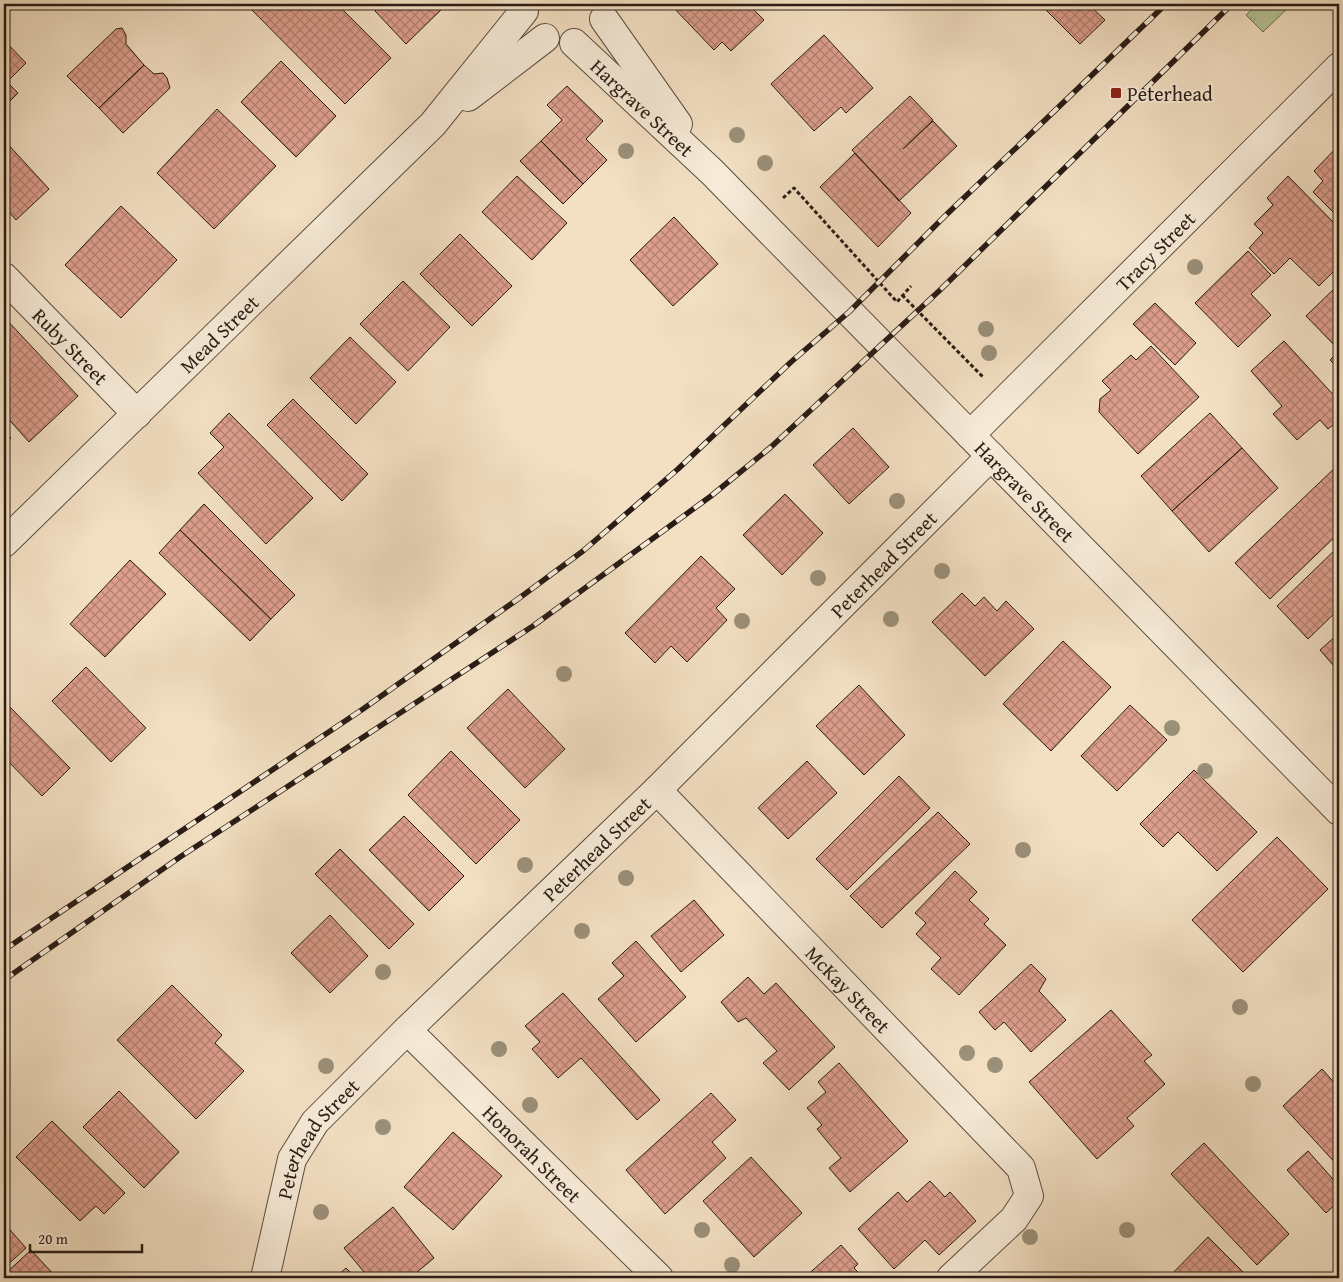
<svg xmlns="http://www.w3.org/2000/svg" width="1343" height="1282" font-family="'Gentium Book Plus',serif">
  <style>
    .grass { fill: url(#grass-tufts); stroke: #707056 }
    .building { fill: url(#building-cross-hatch); stroke: #281c15 }
    .lines { fill: none; stroke-linecap: round; stroke-linejoin: round }
    .minor-casing { stroke: #5b4d40; stroke-width: 30 }
    .path { stroke: #281c15; stroke-width: 3; stroke-dasharray: 4 2.5; stroke-linecap: butt }
    .minor { stroke: #f7ebd8; stroke-width: 28 }
    .rail-casing { stroke: #281c15; stroke-width: 5.5 }
    .rail { stroke: #f7ebd8; stroke-width: 4; stroke-dasharray: 11; stroke-linecap: butt }
    .tree { fill: #9b9079 }
    .poi-dot { fill: #8f2418; stroke: #f7ebd8; stroke-width: 2 }
    .labels { text-anchor: middle; dominant-baseline: central; stroke-width: 4; stroke-linejoin: round; paint-order: stroke }
    .poi-label { font-size: 20px; fill: #281c15; stroke: #f7ebd8; text-anchor: start }
    .street-label { font-size: 20px; fill: #281c15; stroke: #f7ebd8 }
  </style>
  <defs>
    <pattern id="grass-tufts" width="24" height="20" patternUnits="userSpaceOnUse" patternTransform="scale(1.25)"><rect width="24" height="20" fill="#b7c396"/><path d="M3 7l-1-3M5 7V3M7 7l1-3M15 17l-1-3M17 17v-4M19 17l1-3" fill="none" stroke="#9da780"/></pattern>
    <pattern id="building-cross-hatch" width="8" height="8" patternUnits="userSpaceOnUse" patternTransform="scale(1.25)"><rect width="8" height="8" fill="#dd9e8c"/><path d="M0 0l8 8M0 8l8-8" fill="none" stroke="#b38071"/></pattern>
  </defs>
  <rect width="100%" height="100%" fill="#f3e0c3"/>
  <filter id="stains"><feTurbulence type="fractalNoise" baseFrequency=".004" numOctaves="4"/><feColorMatrix values="0 0 0 0 .2 0 0 0 0 .09 0 0 0 0 .02 0 0 0 .5 -.17"/></filter>
  <radialGradient id="worn" r=".72"><stop offset=".6" stop-color="#630" stop-opacity="0"/><stop offset="1" stop-color="#630" stop-opacity=".3"/></radialGradient>
  <path class="grass" d="M1257,4H1292L1263,32L1246,15Z"/>
  <path class="building" d="M246,4H337L391,58L345,104Z
    M382,4H447L406,44L375,11Z
    M670,4H748L764,20L731,51L722,42L714,50Z
    M1040,4H1088L1105,20L1080,44Z
    M122,28L126,35V44L144,65L99,108L67,76L116,29Z
    M824,35L873,88L846,113L841,107L814,131L771,84Z
    M4,40L26,63L7,82L18,93L4,107Z
    M281,61L336,116L296,157L241,102Z
    M144,65L154,74L163,73L167,78L170,88L123,133L99,108Z
    M567,86L603,121L586,139L607,160L583,184L541,141L562,120L547,105Z
    M910,96L933,120L903,149L933,121L957,146L899,201L852,150Z
    M217,109L276,166L214,229L157,173Z
    M4,140L49,189L16,220L4,206Z
    M541,141L583,184L563,204L520,161Z
    M1339,145V218L1313,192L1323,181L1314,171Z
    M855,153L911,213L878,247L820,187Z
    M517,176L567,223L532,260L482,212Z
    M1288,176L1339,228V266L1319,286L1290,258L1274,274L1249,248L1263,233L1254,224L1273,205L1267,198Z
    M121,206L177,260L121,318L65,265Z
    M674,217L718,264L673,306L630,260Z
    M460,234L512,286L472,326L420,274Z
    M1248,251L1271,275L1251,294L1271,315L1238,347L1195,303Z
    M403,281L450,327L408,371L360,324Z
    M1339,284V350L1306,316Z
    M1155,303L1196,343L1175,365L1133,324Z
    M4,317L78,396L29,442L4,414Z
    M350,337L396,382L356,424L310,378Z
    M1284,341L1339,401V420L1328,429L1320,420L1297,440L1273,414L1282,406L1251,371Z
    M1151,346L1199,397L1138,454L1099,412L1100,399L1111,390L1102,381L1131,355L1136,360Z
    M1339,351V369L1330,360Z
    M293,399L368,474L342,501L267,425Z
    M229,413L313,498L266,544L198,473L224,447L210,433Z
    M1210,413L1242,448L1172,511L1141,476Z
    M853,428L889,467L849,504L813,465Z
    M4,431L11,438L4,445Z
    M1242,448L1278,488L1209,552L1172,511Z
    M1339,464V533L1270,599L1235,563Z
    M785,494L823,533L782,575L743,535Z
    M204,504L295,595L271,619L180,530Z
    M180,530L271,619L250,641L159,553Z
    M1339,546V609L1308,639L1277,606Z
    M701,556L735,589L716,608L727,620L687,662L671,646L655,663L625,633Z
    M130,560L166,594L105,657L70,624Z
    M962,593L975,606L984,597L997,611L1006,601L1034,629L985,676L932,622Z
    M1339,633V672L1320,650Z
    M1063,641L1111,687L1051,751L1003,704Z
    M86,667L146,728L111,762L52,701Z
    M859,685L905,735L864,775L816,726Z
    M508,689L565,749L525,788L467,728Z
    M4,701L70,768L42,796L4,757Z
    M1130,705L1167,740L1117,791L1081,756Z
    M451,751L520,820L476,864L408,795Z
    M807,761L837,793L788,839L758,808Z
    M1194,770L1257,832L1217,871L1178,832L1163,847L1140,824Z
    M899,776L930,808L847,890L816,859Z
    M938,812L970,844L882,928L850,896Z
    M404,816L464,876L429,911L369,850Z
    M1277,837L1328,889L1243,972L1192,920Z
    M340,849L414,924L389,949L315,874Z
    M955,871L977,892L969,900L989,919L984,924L1006,945L959,995L931,969L941,958L916,934L926,923L915,913Z
    M694,900L724,935L681,972L651,936Z
    M330,915L368,956L330,993L291,953Z
    M636,941L686,997L636,1042L598,999L624,976L612,963Z
    M1031,964L1046,979L1039,991L1066,1020L1031,1052L1004,1022L995,1030L979,1012Z
    M748,977L764,994L776,983L835,1047L789,1090L763,1063L777,1051L746,1018L738,1022L721,1002Z
    M172,985L222,1035L215,1043L244,1071L196,1119L117,1040Z
    M563,993L660,1100L637,1120L581,1058L558,1078L532,1049L540,1042L525,1026Z
    M1111,1010L1152,1055L1144,1061L1165,1084L1127,1118L1134,1126L1097,1159L1029,1082Z
    M839,1063L908,1141L850,1192L829,1168L841,1158L817,1129L822,1125L807,1108L826,1092L818,1082Z
    M1322,1069L1339,1088V1167L1283,1106Z
    M119,1091L179,1152L144,1188L83,1127Z
    M711,1093L736,1120L712,1142L726,1158L665,1214L626,1170Z
    M52,1121L125,1193L104,1214L96,1206L80,1221L16,1157Z
    M453,1132L502,1176L453,1230L404,1187Z
    M1204,1143L1289,1234L1257,1265L1171,1174Z
    M1308,1151L1339,1186V1201L1326,1213L1287,1170Z
    M751,1157L802,1213L754,1257L703,1201Z
    M930,1181L945,1197L950,1192L976,1221L939,1255L925,1240L894,1269L858,1229L898,1192L907,1202Z
    M393,1207L434,1258L410,1278H369L344,1248Z
    M4,1223L26,1248L4,1268Z
    M1208,1237L1249,1278H1168Z
    M841,1245L858,1264L854,1268L863,1278H804Z
    M31,1250L57,1278H4V1275Z
    M346,1268L356,1278H335Z"/>
  <g class="lines">
    <g class="minor-casing">
      <g id="minor">
        <path d="M604,19L678,124"/>
        <path id="s1" d="M574,43L712,172L1339,811"/>
        <path d="M468,97L545,38"/>
        <path id="s2" d="M4,277L137,414"/>
        <path id="s3" d="M970,435L1339,67"/>
        <path id="s4" d="M4,543L433,124L524,11"/>
        <path id="s5" d="M657,790L1021,1168L1029,1196L1014,1219L951,1278"/>
        <path id="s6" d="M407,1030L659,1278"/>
        <path id="s7" d="M265,1278L292,1159L315,1122L407,1030L657,790L991,456"/>
      </g>
    </g>
    <path class="path" d="M783,198L794,188L897,302L911,286
      M902,295L983,377"/>
    <use href="#minor" class="minor"/>
    <g class="rail-casing">
      <path id="rail" d="M4,950L363,709L518,599L583,551L678,469L791,362L849,312L946,215L1166,4
        M4,980L180,857L533,626L711,496L771,447L939,291L1232,4"/>
    </g>
    <use href="#rail" class="rail"/>
  </g>
  <g class="tree">
    <circle cx="737" cy="135" r="8"/>
    <circle cx="626" cy="151" r="8"/>
    <circle cx="765" cy="163" r="8"/>
    <circle cx="1195" cy="267" r="8"/>
    <circle cx="986" cy="329" r="8"/>
    <circle cx="989" cy="353" r="8"/>
    <circle cx="897" cy="501" r="8"/>
    <circle cx="942" cy="571" r="8"/>
    <circle cx="818" cy="578" r="8"/>
    <circle cx="891" cy="619" r="8"/>
    <circle cx="742" cy="621" r="8"/>
    <circle cx="564" cy="674" r="8"/>
    <circle cx="1172" cy="728" r="8"/>
    <circle cx="1205" cy="771" r="8"/>
    <circle cx="1023" cy="850" r="8"/>
    <circle cx="525" cy="865" r="8"/>
    <circle cx="626" cy="878" r="8"/>
    <circle cx="582" cy="931" r="8"/>
    <circle cx="383" cy="972" r="8"/>
    <circle cx="1240" cy="1007" r="8"/>
    <circle cx="499" cy="1049" r="8"/>
    <circle cx="967" cy="1053" r="8"/>
    <circle cx="995" cy="1065" r="8"/>
    <circle cx="326" cy="1066" r="8"/>
    <circle cx="1253" cy="1084" r="8"/>
    <circle cx="530" cy="1105" r="8"/>
    <circle cx="383" cy="1127" r="8"/>
    <circle cx="321" cy="1212" r="8"/>
    <circle cx="702" cy="1230" r="8"/>
    <circle cx="1127" cy="1230" r="8"/>
    <circle cx="1030" cy="1237" r="8"/>
    <circle cx="732" cy="1265" r="8"/>
  </g>
  <rect class="poi-dot" x="1110" y="87" width="12" height="12" rx="2.5"/>
  <g class="labels">
    <g class="poi-label">
      <text x="1127" y="93">Peterhead</text>
    </g>
    <g class="street-label">
      <text stroke="none"><textPath href="#s1" startOffset="94">Hargrave Street</textPath></text>
      <text stroke="none"><textPath href="#s3" startOffset="261">Tracy Street</textPath></text>
      <text stroke="none"><textPath href="#s4" startOffset="300">Mead Street</textPath></text>
      <text stroke="none"><textPath href="#s2" startOffset="96">Ruby Street</textPath></text>
      <text stroke="none"><textPath href="#s1" startOffset="636">Hargrave Street</textPath></text>
      <text stroke="none"><textPath href="#s7" startOffset="962">Peterhead Street</textPath></text>
      <text stroke="none"><textPath href="#s7" startOffset="558">Peterhead Street</textPath></text>
      <text stroke="none"><textPath href="#s5" startOffset="276">McKay Street</textPath></text>
      <text stroke="none"><textPath href="#s7" startOffset="152">Peterhead Street</textPath></text>
      <text stroke="none"><textPath href="#s6" startOffset="176">Honorah Street</textPath></text>
    </g>
  </g>
  <rect width="1343" height="1282" fill="none" stroke="#f3e0c3" stroke-width="20"/>
  <rect x="5" y="5" width="1333" height="1272" fill="none" stroke="#281c15" stroke-width="2.5"/>
  <rect x="10" y="10" width="1323" height="1262" fill="none" stroke="#281c15"/>
  <path d="M30 1244v8h112v-8" fill="none" stroke="#281c15" stroke-width="2.5"/>
  <text x="38" y="1244" font-size="15" fill="#281c15" stroke="#f7ebd8" stroke-width="4" paint-order="stroke">20 m</text>
  <rect width="100%" height="100%" filter="url(#stains)"/>
  <rect width="100%" height="100%" fill="url(#worn)"/>
</svg>
